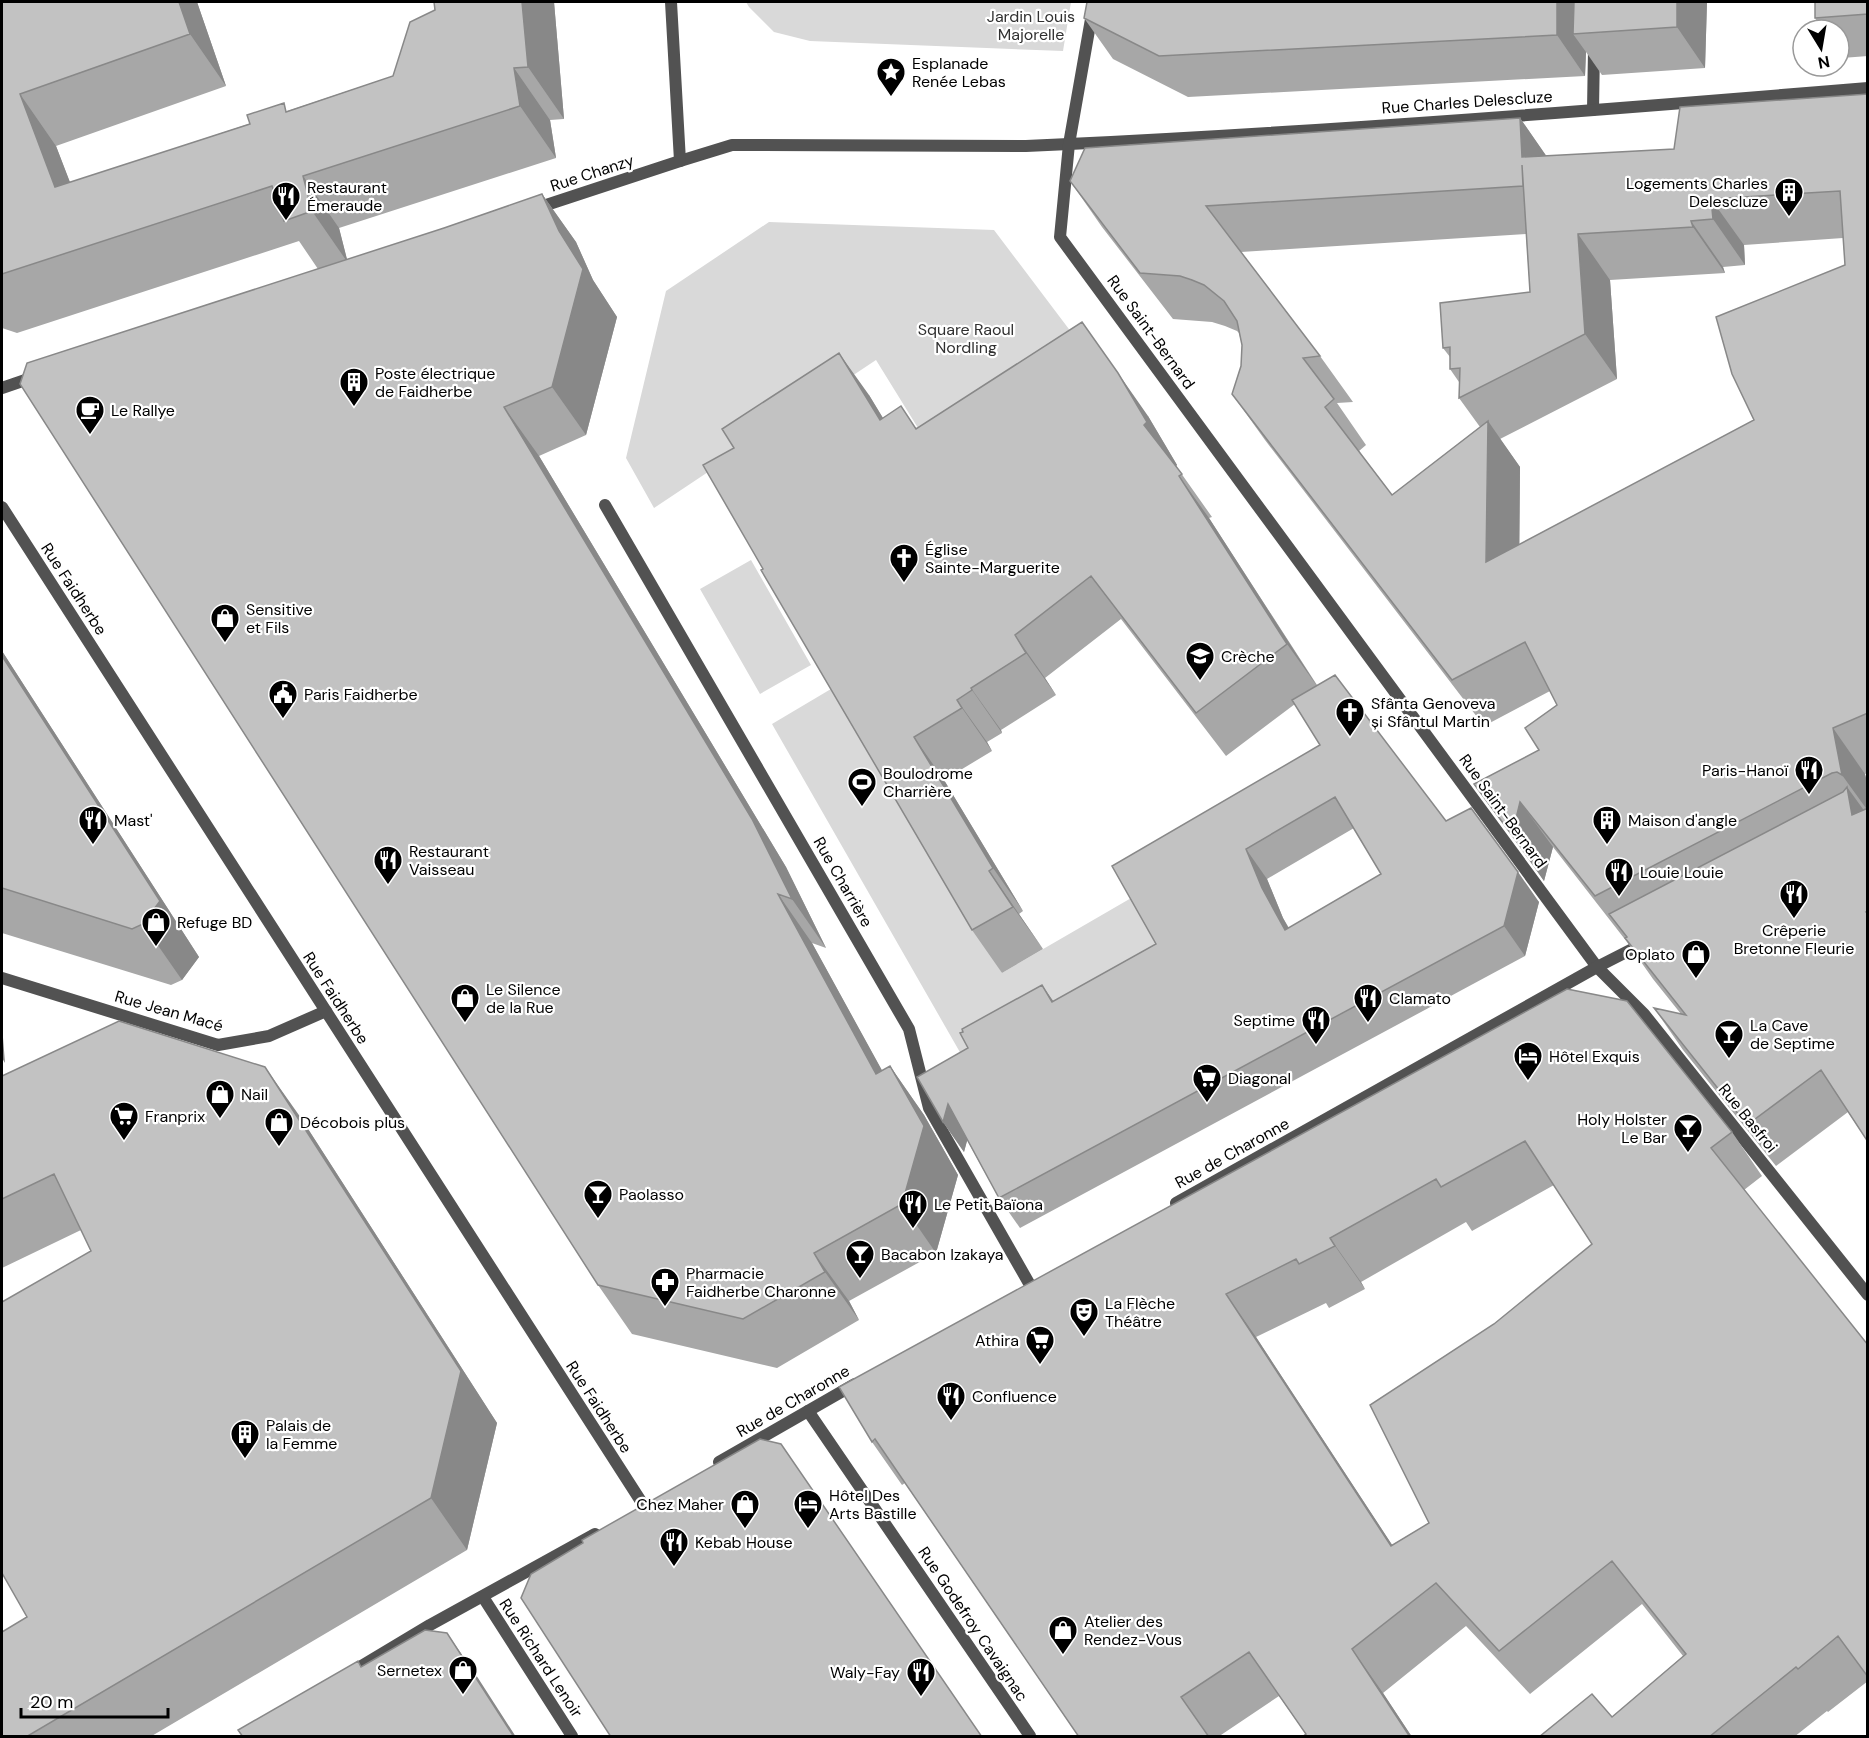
<svg xmlns="http://www.w3.org/2000/svg" width="1869" height="1738" font-family="'DM Sans',sans-serif">
  <style>
    .green { fill: #d9d9d9 }
    .lines { fill: none; stroke-linecap: round; stroke-linejoin: round }
    .pedestrian { stroke: #525252; stroke-width: 12 }
    .minor { stroke: #525252; stroke-width: 12 }
    .tertiary { stroke: #525252; stroke-width: 12 }
    .wall { fill: #a7a7a7; fill-rule: evenodd }
    .shaded-wall { fill: #888 }
    .building { fill: #c2c2c2; stroke: #888; stroke-width: 1.5; fill-rule: evenodd }
    .labels { text-anchor: middle; dominant-baseline: central; stroke-width: 4.5; stroke-linejoin: round; paint-order: stroke }
    .park-label { font-size: 16px; fill: #303030; stroke: #fff }
    .poi-label { font-size: 16px; fill: #000; stroke: #fff; text-anchor: start }
    .street-label { font-size: 16px; fill: #000; stroke: #fff }
  </style>
  <rect width="100%" height="100%" fill="#fff"/>
  <path class="green" d="M746,2H1071L1063,51L810,41L774,32L749,7Z
    M769,222L994,230L1093,361L931,449L876,360L654,508L626,458L666,291Z
    M751,560L811,665L760,694L700,589Z
    M836,686L1002,973L1145,890L1180,954L977,1082L772,724Z"/>
  <g class="lines">
    <path class="pedestrian" d="M1593,110L1594,49
      M680,161L732,145L1026,146L1069,144"/>
    <path class="minor" d="M1094,2L1069,144L1060,237L1597,967L1644,1014L1868,1295
      M1069,144C1336,131 1602,110 1868,88
      M534,209L680,161L671,2
      M2,388L37,376
      M605,505L909,1029L929,1108L1030,1285
      M2,978L218,1045L269,1036L326,1011
      M808,1411L1030,1736
      M483,1597L572,1736"/>
    <path class="tertiary" d="M2,507L644,1506
      M1176,1203L1597,967L1646,942
      M719,1462L855,1384
      M350,1673L430,1625L595,1534"/>
  </g>
  <path class="wall" d="M2,2H197L226,86L56,146L70,183L393,76L435,10L434,2H554L564,119L550,120L556,158L339,228L347,260L444,228L542,194L576,242L593,280L617,317L586,435L539,456L786,867L826,948L812,943L882,1071L890,1066L924,1115L958,1175L936,1253L849,1301L859,1320L777,1368L632,1334L598,1285L318,269L299,241L17,333L2,328Z
    M1087,2H1707L1705,68L1602,75L1586,52L1585,76L1188,97L1113,59L1084,18Z
    M1868,2V56L1842,58L1839,53V30H1823L1815,18Z
    M1868,94V773L1865,774L1868,786V1142L1848,1112L1776,1166L1683,1050L1654,1008L1681,1014L1653,979L1627,942L1553,847L1544,881L1474,784L1539,750L1557,705L1550,691L1484,726L1265,440L1232,394L1241,366L1242,345L1239,333L1237,331L1225,326L1212,322L1173,319L1102,227L1070,181L1520,118L1546,156L1674,149ZM1526,234L1530,292L1443,348L1450,357V369L1459,382V398L1480,427L1392,495L1359,451L1366,445L1337,403L1353,402L1320,356L1241,252ZM1843,238L1845,265L1754,420L1519,545L1520,467L1500,439L1617,379L1610,280L1725,273L1723,267L1745,265L1744,245Z
    M869,395L883,418L917,428L1148,416L1177,465L1176,466L1212,517L1209,518L1317,685L1446,821L1539,902L1525,956L1020,1228L999,1198L967,1140L964,1152L943,1122L1054,1001L1156,944L1320,745L1295,704L1226,756L1121,619L1045,678L1056,695L1001,730L1002,733L987,742L992,751L944,780L1023,911L1019,914L1043,949L1002,973L972,930L763,569L734,448ZM1354,828L1381,874L1289,928L1283,918L1267,879Z
    M2,651L199,957L182,980L171,985L2,933Z
    M1567,989L1732,1132L1762,1176L1744,1190L1868,1345V1681L1828,1712L1827,1711L1794,1737H1539L1612,1717L1683,1656L1642,1604L1530,1694L1466,1626L1383,1693L1412,1737H1302L1306,1734L1279,1696L1218,1737H1079L905,1483L902,1485L872,1442ZM1554,1185L1592,1244L1494,1324L1429,1523L1392,1545L1256,1337L1326,1303L1329,1308L1365,1289L1361,1282L1466,1222L1472,1231Z
    M2,1076L301,1118L497,1423L467,1550L150,1737H2L27,1617L91,1251L81,1230L2,1268Z"/>
  <path class="shaded-wall" d="M179,2H197L226,86L190,34Z
    M522,2H554L564,119L528,67Z
    M1557,2H1587L1573,34L1586,52L1585,76L1557,35Z
    M1677,2H1707L1705,68L1677,27Z
    M514,68L550,120L556,158L520,106Z
    M20,94L56,146L92,239L55,187Z
    M1520,118L1552,164L1522,157Z
    M303,176L339,228L348,263L312,211Z
    M542,194L576,242L593,280L617,317L586,435L552,387L559,231Z
    M1711,199L1744,245L1745,265L1713,219Z
    M1691,221L1723,267L1725,273L1693,227Z
    M1578,234L1610,280L1617,379L1585,334Z
    M839,353L869,395L910,463L880,420Z
    M1118,373L1148,416L1177,465L1174,468L1144,425Z
    M504,407L539,456L786,867L826,948L792,899Z
    M1488,421L1520,467L1519,608L1486,562Z
    M1179,476L1209,518L1317,686L1287,644Z
    M1015,635L1045,678L1056,695L1026,653Z
    M2,651L199,957L182,980L143,924L2,656Z
    M971,688L1001,730L1002,733L972,690Z
    M957,700L987,742L992,751L962,708Z
    M1833,728L1865,774L1868,786V811L1842,775Z
    M914,737L944,780L1023,911L993,868Z
    M1847,787L1868,816L1852,815Z
    M1520,802L1553,847L1544,881L1512,835Z
    M1246,849L1267,879L1283,918L1306,960L1285,930L1262,888Z
    M989,871L1019,914L1043,949L1013,907Z
    M1518,872L1539,902L1525,956L1504,926Z
    M778,894L812,943L911,1123L876,1074Z
    M1042,985L1063,1015L1052,1002Z
    M2,1024V1025L5,1063L2,1058Z
    M890,1066L924,1115L958,1175L936,1253L902,1204Z
    M265,1067L301,1118L497,1423L467,1550L431,1498Z
    M948,1104L969,1134L964,1152L943,1122Z
    M1330,1238L1361,1282L1365,1289L1335,1246Z
    M814,1253L849,1301L859,1320L825,1272Z
    M1226,1294L1256,1337L1421,1589L1391,1546Z
    M447,1633L478,1678L516,1737H514Z
    M1352,1649L1383,1693L1412,1737H1410Z"/>
  <path class="building" d="M2,2H179L190,34L20,94L55,187L250,124L247,115L284,103L286,112L393,76L410,22L435,10L434,2H522L528,67L514,68L520,106L303,176L312,211L284,221L272,186L2,274Z
    M1087,2H1557V35L1159,56L1084,18Z
    M1574,2H1677V27L1573,34Z
    M1815,2H1868V14L1815,18Z
    M1868,94V713L1833,728L1842,775L1837,772L1832,773L1595,896L1520,802L1512,835L1474,784L1539,750L1525,728L1557,705L1525,642L1452,680L1232,394L1241,366L1242,345L1237,321L1224,301L1204,285L1192,280L1180,276L1140,273L1070,181L1085,148L1520,118L1522,157L1674,149L1680,107ZM1522,165L1530,292L1440,303L1443,348L1450,347V369L1460,368L1459,398L1585,334L1578,234L1693,227L1691,221L1713,219L1711,199L1840,191L1845,265L1716,317L1732,374L1754,420L1486,562L1488,421L1392,495L1325,407L1334,399L1303,358L1320,356L1206,206L1523,186Z
    M542,194L559,231L583,269L552,387L504,407L752,819L792,899L778,894L876,1074L890,1066L924,1126L902,1204L814,1253L825,1272L743,1319L598,1285L20,384L27,363L444,228Z
    M1082,322L1118,373L1147,422L1144,425L1182,474L1179,476L1287,644L1196,713L1091,576L1015,635L1026,653L971,688L972,690L957,700L962,708L914,737L993,868L989,871L1013,907L972,930L761,570L763,569L703,465L734,448L722,429L839,353L880,420L901,406L916,429Z
    M2,656L160,901L143,924L132,929L2,888Z
    M1335,675L1446,821L1471,808L1518,872L1504,926L999,1198L948,1104L943,1122L917,1077L968,1048L960,1033L963,1032L962,1029L1042,985L1052,1002L1156,944L1112,866L1320,745L1292,700ZM1335,797L1381,874L1285,930L1262,888L1246,849Z
    M1847,787L1852,815L1868,808V911L1866,912L1868,914V1142L1821,1070L1747,1125L1654,1008L1686,1015L1625,938L1627,937L1609,914L1843,792Z
    M1567,989L1627,1001L1732,1132L1711,1148L1868,1345V1677L1838,1636L1798,1669L1796,1667L1709,1737H1539L1592,1694L1612,1717L1686,1654L1612,1561L1499,1651L1436,1583L1352,1649L1410,1737H1302L1306,1734L1249,1652L1181,1697L1209,1737H1079L875,1439L872,1442L839,1387ZM1525,1141L1592,1244L1494,1324L1370,1405L1429,1523L1391,1546L1226,1294L1296,1259L1299,1264L1335,1246L1330,1238L1436,1179L1441,1187Z
    M119,1021L265,1067L461,1371L431,1498L26,1737H2V1632L27,1617L2,1573V1302L91,1251L54,1174L2,1199V1076Z
    M760,1439L781,1444L982,1737H611L521,1598L531,1574L583,1543L582,1540Z
    M425,1630L447,1633L514,1737H243L238,1730L358,1661L361,1667Z"/>
  <defs>
    <g id="sight-pin" transform="scale(1.5)"><path d="M0 17L-7.5 6A9.5 9.5 0 1 1 7.5 6Z" fill="#000" stroke="#fff"/><path d="M0-6L1.8-2.2L6-1.7L2.9 1.2L3.7 5.4L0 3.3L-3.7 5.4L-2.9 1.2L-6-1.7L-1.8-2.2Z" fill="#fff"/></g>
    <g id="building-pin" transform="scale(1.5)"><path d="M0 17L-7.5 6A9.5 9.5 0 1 1 7.5 6Z" fill="#000" stroke="#fff"/><path d="M-4-6H4V6H1V3H-1V6H-4ZM-2.5-4.3h1.7v1.8h-1.7ZM.8-4.3h1.7v1.8H.8ZM-2.5-1h1.7V.8h-1.7ZM.8-1h1.7V.8H.8Z" fill="#fff"/></g>
    <g id="restaurant-pin" transform="scale(1.5)"><path d="M0 17L-7.5 6A9.5 9.5 0 1 1 7.5 6Z" fill="#000" stroke="#fff"/><path d="M-5-6h1v4h1v-4h1v4h1v-4h1v5L-1.5 .5V6h-2V.5L-5-1ZM5-6V6H3V1.5H1.5Q1.5-4 5-6Z" fill="#fff"/></g>
    <g id="cafe-pin" transform="scale(1.5)"><path d="M0 17L-7.5 6A9.5 9.5 0 1 1 7.5 6Z" fill="#000" stroke="#fff"/><path d="M-5.5-4.5H6V0H3Q3 3.5 0 3.5H-2.5Q-5.5 3.5-5.5 0ZM3-3.2v2h1.7v-2ZM-6 4.5H4V6H-6Z" fill="#fff"/></g>
    <g id="church-pin" transform="scale(1.5)"><path d="M0 17L-7.5 6A9.5 9.5 0 1 1 7.5 6Z" fill="#000" stroke="#fff"/><path d="M-1.2-6h2.4v3.5h3.3v2.4h-3.3V6h-2.4V-.1h-3.3v-2.4h3.3Z" fill="#fff"/></g>
    <g id="shop-pin" transform="scale(1.5)"><path d="M0 17L-7.5 6A9.5 9.5 0 1 1 7.5 6Z" fill="#000" stroke="#fff"/><path d="M-5-2.5h2.3a2.7 3.5 0 0 1 5.4 0H5L5.5 6h-11ZM-1.5-2.5h3a1.5 2.3 0 0 0-3 0Z" fill="#fff"/></g>
    <g id="school-pin" transform="scale(1.5)"><path d="M0 17L-7.5 6A9.5 9.5 0 1 1 7.5 6Z" fill="#000" stroke="#fff"/><path d="M0-5L7-2L0 1L-7-2ZM-4 1L0 2.5L4 1V4Q0 6-4 4Z" fill="#fff"/></g>
    <g id="civic-pin" transform="scale(1.5)"><path d="M0 17L-7.5 6A9.5 9.5 0 1 1 7.5 6Z" fill="#000" stroke="#fff"/><path d="M-.6-6.5H3V-4.5H.6V-3L4-1V1h2V6H-6V1h2V-1L-.6-3ZM-1.2 2.5V6h2.4V2.5Z" fill="#fff"/></g>
    <g id="stadium-pin" transform="scale(1.5)"><path d="M0 17L-7.5 6A9.5 9.5 0 1 1 7.5 6Z" fill="#000" stroke="#fff"/><path d="M0-5a6.5 5 0 1 0 0 10a6.5 5 0 1 0 0-10ZM-3.5-1.8h7v3.6h-7Z" fill="#fff"/></g>
    <g id="bar-pin" transform="scale(1.5)"><path d="M0 17L-7.5 6A9.5 9.5 0 1 1 7.5 6Z" fill="#000" stroke="#fff"/><path d="M-6-5H6L.8 .8V4.5H3.5V6h-7V4.5H-.8V.8Z" fill="#fff"/></g>
    <g id="hotel-pin" transform="scale(1.5)"><path d="M0 17L-7.5 6A9.5 9.5 0 1 1 7.5 6Z" fill="#000" stroke="#fff"/><path d="M-6-4.5h1.5V1H6V5H4.5V3h-9V5H-6ZM-4 0a1.8 1.8 0 1 1 3.6 0ZM.5 0V-2.5h3Q6-2.5 6 0Z" fill="#fff"/></g>
    <g id="supermarket-pin" transform="scale(1.5)"><path d="M0 17L-7.5 6A9.5 9.5 0 1 1 7.5 6Z" fill="#000" stroke="#fff"/><path d="M-6-5.5h2.5l.6 2H6L4.5 2H-2.5L-4.4-4H-6ZM-1.5 3.2a1.3 1.3 0 1 0 .1 0ZM3 3.2a1.3 1.3 0 1 0 .1 0Z" fill="#fff"/></g>
    <g id="pharmacy-pin" transform="scale(1.5)"><path d="M0 17L-7.5 6A9.5 9.5 0 1 1 7.5 6Z" fill="#000" stroke="#fff"/><path d="M-2-6h4v4h4v4h-4v4h-4v-4h-4v-4h4Z" fill="#fff"/></g>
    <g id="theatre-pin" transform="scale(1.5)"><path d="M0 17L-7.5 6A9.5 9.5 0 1 1 7.5 6Z" fill="#000" stroke="#fff"/><path d="M-5-5.5Q0-4 5-5.5V0Q5 5 0 6Q-5 5-5 0ZM-3.3-2.5H-1v1.5H-3.3ZM1-2.5H3.3v1.5H1ZM-2.8 1Q0 5.5 2.8 1Z" fill="#fff"/></g>
  </defs>
  <g fill-rule="evenodd">
    <use href="#sight-pin" x="891" y="72"/>
    <use href="#building-pin" x="1789" y="192"/>
    <use href="#restaurant-pin" x="286" y="196"/>
    <use href="#building-pin" x="354" y="382"/>
    <use href="#cafe-pin" x="90" y="410"/>
    <use href="#church-pin" x="904" y="558"/>
    <use href="#shop-pin" x="225" y="618"/>
    <use href="#school-pin" x="1200" y="656"/>
    <use href="#civic-pin" x="283" y="694"/>
    <use href="#church-pin" x="1350" y="712"/>
    <use href="#restaurant-pin" x="1809" y="770"/>
    <use href="#stadium-pin" x="862" y="782"/>
    <use href="#restaurant-pin" x="93" y="820"/>
    <use href="#building-pin" x="1607" y="820"/>
    <use href="#restaurant-pin" x="388" y="860"/>
    <use href="#restaurant-pin" x="1619" y="872"/>
    <use href="#restaurant-pin" x="1794" y="894"/>
    <use href="#shop-pin" x="156" y="922"/>
    <use href="#shop-pin" x="1696" y="954"/>
    <use href="#shop-pin" x="465" y="998"/>
    <use href="#restaurant-pin" x="1368" y="998"/>
    <use href="#restaurant-pin" x="1316" y="1020"/>
    <use href="#bar-pin" x="1729" y="1034"/>
    <use href="#hotel-pin" x="1528" y="1056"/>
    <use href="#supermarket-pin" x="1207" y="1078"/>
    <use href="#shop-pin" x="220" y="1094"/>
    <use href="#supermarket-pin" x="124" y="1116"/>
    <use href="#shop-pin" x="279" y="1122"/>
    <use href="#bar-pin" x="1688" y="1128"/>
    <use href="#bar-pin" x="598" y="1194"/>
    <use href="#restaurant-pin" x="913" y="1204"/>
    <use href="#bar-pin" x="860" y="1254"/>
    <use href="#pharmacy-pin" x="665" y="1282"/>
    <use href="#theatre-pin" x="1084" y="1312"/>
    <use href="#supermarket-pin" x="1040" y="1340"/>
    <use href="#restaurant-pin" x="951" y="1396"/>
    <use href="#building-pin" x="245" y="1434"/>
    <use href="#shop-pin" x="745" y="1504"/>
    <use href="#hotel-pin" x="808" y="1504"/>
    <use href="#restaurant-pin" x="674" y="1542"/>
    <use href="#shop-pin" x="1063" y="1630"/>
    <use href="#shop-pin" x="463" y="1670"/>
    <use href="#restaurant-pin" x="921" y="1672"/>
  </g>
  <g class="labels">
    <g class="park-label">
      <text x="1031" y="16">Jardin Louis<tspan x="1031" dy="18">Majorelle</tspan></text>
      <text x="966" y="329">Square Raoul<tspan x="966" dy="18">Nordling</tspan></text>
    </g>
    <g class="poi-label">
      <text x="912" y="63">Esplanade<tspan x="912" dy="18">Renée Lebas</tspan></text>
      <text x="1768" y="183" text-anchor="end">Logements Charles<tspan x="1768" dy="18">Delescluze</tspan></text>
      <text x="307" y="187">Restaurant<tspan x="307" dy="18">Émeraude</tspan></text>
      <text x="375" y="373">Poste électrique<tspan x="375" dy="18">de Faidherbe</tspan></text>
      <text x="111" y="410">Le Rallye</text>
      <text x="925" y="549">Église<tspan x="925" dy="18">Sainte-Marguerite</tspan></text>
      <text x="246" y="609">Sensitive<tspan x="246" dy="18">et Fils</tspan></text>
      <text x="1221" y="656">Crèche</text>
      <text x="304" y="694">Paris Faidherbe</text>
      <text x="1371" y="703">Sfânta Genoveva<tspan x="1371" dy="18">și Sfântul Martin</tspan></text>
      <text x="1788" y="770" text-anchor="end">Paris-Hanoï</text>
      <text x="883" y="773">Boulodrome<tspan x="883" dy="18">Charrière</tspan></text>
      <text x="114" y="820">Mast'</text>
      <text x="1628" y="820">Maison d'angle</text>
      <text x="409" y="851">Restaurant<tspan x="409" dy="18">Vaisseau</tspan></text>
      <text x="1640" y="872">Louie Louie</text>
      <text x="177" y="922">Refuge BD</text>
      <text x="1794" y="930" text-anchor="middle">Crêperie<tspan x="1794" dy="18">Bretonne Fleurie</tspan></text>
      <text x="1675" y="954" text-anchor="end">Oplato</text>
      <text x="486" y="989">Le Silence<tspan x="486" dy="18">de la Rue</tspan></text>
      <text x="1389" y="998">Clamato</text>
      <text x="1295" y="1020" text-anchor="end">Septime</text>
      <text x="1750" y="1025">La Cave<tspan x="1750" dy="18">de Septime</tspan></text>
      <text x="1549" y="1056">Hôtel Exquis</text>
      <text x="1228" y="1078">Diagonal</text>
      <text x="241" y="1094">Nail</text>
      <text x="145" y="1116">Franprix</text>
      <text x="1667" y="1119" text-anchor="end">Holy Holster<tspan x="1667" dy="18">Le Bar</tspan></text>
      <text x="300" y="1122">Décobois plus</text>
      <text x="619" y="1194">Paolasso</text>
      <text x="934" y="1204">Le Petit Baïona</text>
      <text x="881" y="1254">Bacabon Izakaya</text>
      <text x="686" y="1273">Pharmacie<tspan x="686" dy="18">Faidherbe Charonne</tspan></text>
      <text x="1105" y="1303">La Flèche<tspan x="1105" dy="18">Théâtre</tspan></text>
      <text x="1019" y="1340" text-anchor="end">Athira</text>
      <text x="972" y="1396">Confluence</text>
      <text x="266" y="1425">Palais de<tspan x="266" dy="18">la Femme</tspan></text>
      <text x="829" y="1495">Hôtel Des<tspan x="829" dy="18">Arts Bastille</tspan></text>
      <text x="724" y="1504" text-anchor="end">Chez Maher</text>
      <text x="695" y="1542">Kebab House</text>
      <text x="1084" y="1621">Atelier des<tspan x="1084" dy="18">Rendez-Vous</tspan></text>
      <text x="442" y="1670" text-anchor="end">Sernetex</text>
      <text x="900" y="1672" text-anchor="end">Waly-Fay</text>
    </g>
    <g class="street-label">
      <text transform="translate(1467 102) rotate(-4)">Rue Charles Delescluze</text>
      <text transform="translate(592 173) rotate(-18)">Rue Chanzy</text>
      <text transform="translate(1151 332) rotate(54)">Rue Saint-Bernard</text>
      <text transform="translate(74 589) rotate(57)">Rue Faidherbe</text>
      <text transform="translate(1503 811) rotate(54)">Rue Saint-Bernard</text>
      <text transform="translate(843 882) rotate(60)">Rue Charrière</text>
      <text transform="translate(336 998) rotate(57)">Rue Faidherbe</text>
      <text transform="translate(169 1011) rotate(16)">Rue Jean Macé</text>
      <text transform="translate(1748 1118) rotate(51)">Rue Basfroi</text>
      <text transform="translate(1232 1153) rotate(-29)">Rue de Charonne</text>
      <text transform="translate(793 1401) rotate(-30)">Rue de Charonne</text>
      <text transform="translate(599 1407) rotate(57)">Rue Faidherbe</text>
      <text transform="translate(973 1624) rotate(56)">Rue Godefroy Cavaignac</text>
      <text transform="translate(541 1658) rotate(57)">Rue Richard Lenoir</text>
    </g>
  </g>
  <rect width="1869" height="1738" fill="none" stroke="#000000" stroke-width="6"/>
  <g transform="translate(1821 48) rotate(169)"><circle r="28" fill="#ffffff" stroke="#999999" stroke-width="1.5"/>
  <path d="M0-4.5L10 22L0 15L-10 22Z" fill="#000000"/>
  <text y="-9" font-size="16" font-weight="bold" text-anchor="middle" fill="#000000">N</text>
  </g>
  <path d="M21 1708v9h147v-9" fill="none" stroke="#000000" stroke-width="3"/>
  <text x="30" y="1708" font-size="18" fill="#000000" stroke="#ffffff" stroke-width="4.5" paint-order="stroke">20 m</text>
</svg>
